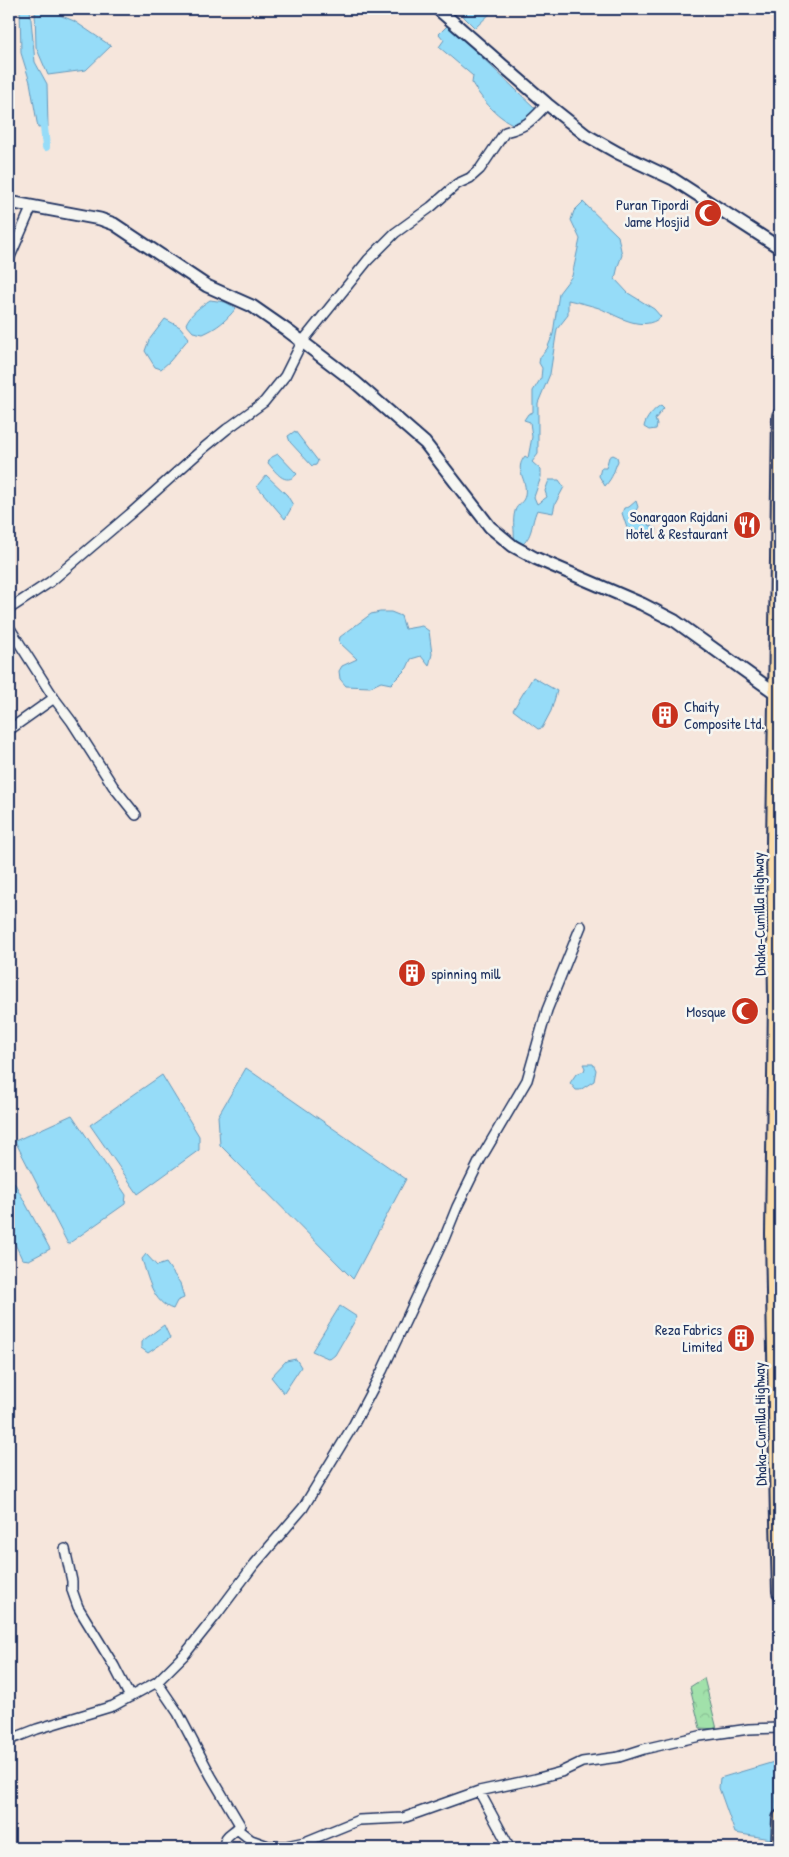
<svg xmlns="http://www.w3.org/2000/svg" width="789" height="1857" font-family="'Patrick Hand',sans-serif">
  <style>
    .forest { fill: url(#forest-crowns); stroke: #5e8884 }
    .water { fill: #96dcf8; stroke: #6597ba }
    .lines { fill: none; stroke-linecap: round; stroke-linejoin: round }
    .canal { stroke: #96dcf8; stroke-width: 8 }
    .minor-casing { stroke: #1b2f5e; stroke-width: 12 }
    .tertiary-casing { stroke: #1b2f5e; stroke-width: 15 }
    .trunk-casing { stroke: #1b2f5e; stroke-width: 18 }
    .minor { stroke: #f6f6f2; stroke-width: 9 }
    .tertiary { stroke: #f6f6f2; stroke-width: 11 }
    .trunk { stroke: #fbddab; stroke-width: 14 }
    .labels { text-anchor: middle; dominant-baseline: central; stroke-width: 5; stroke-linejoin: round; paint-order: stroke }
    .poi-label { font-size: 15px; fill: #1b2f5e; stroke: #f6f6f2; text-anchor: end }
    .street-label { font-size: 15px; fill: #1b2f5e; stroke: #f6f6f2 }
  </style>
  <defs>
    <pattern id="forest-crowns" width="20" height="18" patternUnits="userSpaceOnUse" patternTransform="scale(1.25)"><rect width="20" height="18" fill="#a1e1aa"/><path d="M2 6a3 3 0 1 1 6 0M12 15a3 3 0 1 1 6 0" fill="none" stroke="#8ac195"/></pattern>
  </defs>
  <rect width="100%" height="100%" fill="#f6e6dc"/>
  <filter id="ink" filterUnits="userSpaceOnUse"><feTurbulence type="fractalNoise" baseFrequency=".02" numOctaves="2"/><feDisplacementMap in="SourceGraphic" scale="10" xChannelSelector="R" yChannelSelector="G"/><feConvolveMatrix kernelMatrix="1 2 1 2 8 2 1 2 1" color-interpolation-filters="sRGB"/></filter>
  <g filter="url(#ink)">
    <path class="forest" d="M704,1678L717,1729L700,1728L690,1687Z"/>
    <path class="water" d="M20,9H30L35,62L47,84L48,127L38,128L30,82L21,53Z
      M35,9H52L62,16L74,21L111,46L86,70L48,75L36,47Z
      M460,9H495L475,28L464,17Z
      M448,25L537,110L518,126C499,120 482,100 472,83L473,76L439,47L444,40L439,34Z
      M583,202L618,236L622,255L618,266L615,279L628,293L654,309L661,317C642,333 618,316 599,308C589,305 578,302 568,300V315L557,329L550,374L538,403V454L532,462L541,470V477L534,497L537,504L547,497L545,491L549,480H559L564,487L555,504L553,513L537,510C530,526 534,535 520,547L514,541C515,530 512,522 515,511C517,504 524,503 525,495C528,478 513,471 525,456L528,458L532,437L530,422L524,420L528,414L533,412V391L541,378L542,368L539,363L540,357L547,349L553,334L559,293L572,276L580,239L571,220L574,211Z
      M210,300L225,302L236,308C227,320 217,328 203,334L193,332L186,324C190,314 201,306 210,300Z
      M165,319L180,327L189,338L170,361L161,369L155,367L145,351L149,340Z
      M661,405L664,408L655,419L657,425L656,429L649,430L644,427C645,419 654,409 661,405Z
      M295,431L318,461L316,465L312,466L290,442L288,436Z
      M278,454L297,474C285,487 276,472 268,463L270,458Z
      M613,455L617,457L618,461C613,472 614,476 605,486L599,476L601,468H606L609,457Z
      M266,475L287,495L293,505L285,519L257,486Z
      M636,501L638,507L635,512L649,525L657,529L654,540L639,531L627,528L622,513L624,508L629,507Z
      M380,612H391L401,616L405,629L422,626L429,631L432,654L429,666L421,656L411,659L407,668L391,684L381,682L370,687L346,686L340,679L339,671L342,666L357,659L339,642L340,637L371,614Z
      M533,677L557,691L551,711L542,728L538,729L513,710Z
      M583,1064H593L596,1070L594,1081L580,1090H576L570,1083L576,1074L584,1071L585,1068Z
      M246,1068L406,1179L353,1279L220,1145L218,1116Z
      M162,1075L199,1136V1150L138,1194L90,1125Z
      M72,1115L126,1195L125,1204L68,1244L15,1141Z
      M14,1182L50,1249L29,1260L22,1259L9,1231V1184Z
      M146,1254L157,1266L166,1263L180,1283L184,1298L177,1301L173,1309C153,1303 148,1278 142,1259Z
      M340,1306L357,1317L335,1355L330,1359L312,1351Z
      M164,1325L170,1338L148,1353L141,1348V1342Z
      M296,1359L301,1367L284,1393L271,1377L286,1361Z
      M774,1762L777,1840L735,1833L719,1788L720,1778Z"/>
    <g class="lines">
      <path class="canal" d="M43,117L46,147"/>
      <g class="minor-casing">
        <path id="minor" d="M9,259L32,206
          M9,609L50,582L130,514L205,447L227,429L264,402L285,376L302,342L368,260L395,233L431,207L457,184L470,178L480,169L505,132C528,126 531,121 547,104
          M9,627L54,698L9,730
          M54,698L72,722L113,786L136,815
          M65,1549L72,1581V1590L78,1607L114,1666L130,1697
          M157,1682L178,1713L211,1776L240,1825C233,1835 223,1833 225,1848
          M9,1740L37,1729L113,1706L157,1682L185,1654L217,1614L253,1566L303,1508L354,1424L382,1371L444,1239L457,1207L480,1160L527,1080L547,1010L581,926
          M479,1791L510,1848
          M237,1829L251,1840L268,1846H286L305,1842L359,1820L403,1818L479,1791L535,1779L561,1772L582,1762L619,1757L644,1749L700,1736L749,1729L780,1728"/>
      </g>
      <g class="tertiary-casing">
        <path id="tertiary" d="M438,9L547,104L586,135L618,153L673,179L780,248
          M9,202L100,219L114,224L207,286L252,306L288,331L355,382L425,443L490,527L513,546L535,558L642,604L675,621L777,694"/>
      </g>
      <g class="trunk-casing">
        <path id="trunk" d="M780,416L774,846L776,1000L773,1234L778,1521L780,1592
          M779,1848L780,1818"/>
      </g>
      <use href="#minor" class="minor"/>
      <use href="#tertiary" class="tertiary"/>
      <use href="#trunk" class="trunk"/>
    </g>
  </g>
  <defs>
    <g id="mosque-disc" transform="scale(1.4375)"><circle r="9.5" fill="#c8321e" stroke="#f6f6f2"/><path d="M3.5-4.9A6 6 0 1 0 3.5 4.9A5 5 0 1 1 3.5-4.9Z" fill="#fff"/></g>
    <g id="restaurant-disc" transform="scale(1.4375)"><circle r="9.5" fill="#c8321e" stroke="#f6f6f2"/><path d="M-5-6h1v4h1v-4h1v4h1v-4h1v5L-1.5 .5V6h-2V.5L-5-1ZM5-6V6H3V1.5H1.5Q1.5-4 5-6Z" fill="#fff"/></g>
    <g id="building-disc" transform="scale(1.4375)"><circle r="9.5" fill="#c8321e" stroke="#f6f6f2"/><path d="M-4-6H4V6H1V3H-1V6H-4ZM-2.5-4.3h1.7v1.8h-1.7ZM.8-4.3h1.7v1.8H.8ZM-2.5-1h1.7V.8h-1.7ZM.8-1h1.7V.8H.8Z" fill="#fff"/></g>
  </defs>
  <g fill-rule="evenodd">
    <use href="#mosque-disc" x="708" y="213"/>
    <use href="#restaurant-disc" x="747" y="525"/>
    <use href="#building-disc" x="665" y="715"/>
    <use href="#building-disc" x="412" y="973"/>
    <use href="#mosque-disc" x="745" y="1011"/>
    <use href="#building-disc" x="741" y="1338"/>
  </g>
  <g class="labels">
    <g class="poi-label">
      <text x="689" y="204">Puran Tipordi<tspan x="689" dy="17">Jame Mosjid</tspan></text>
      <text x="728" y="516">Sonargaon Rajdani<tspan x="728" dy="17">Hotel &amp; Restaurant</tspan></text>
      <text x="684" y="706" text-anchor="start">Chaity<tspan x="684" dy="17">Composite Ltd.</tspan></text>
      <text x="431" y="973" text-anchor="start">spinning mill</text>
      <text x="726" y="1011">Mosque</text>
      <text x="722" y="1329">Reza Fabrics<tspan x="722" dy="17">Limited</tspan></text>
    </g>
    <g class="street-label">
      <text transform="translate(759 914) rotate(-91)">Dhaka–Cumilla Highway</text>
      <text transform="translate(760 1424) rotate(-91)">Dhaka–Cumilla Highway</text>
    </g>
  </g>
  <rect width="789" height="1857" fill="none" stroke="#f6f6f2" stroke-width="30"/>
  <rect x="15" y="15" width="759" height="1827" fill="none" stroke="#1b2f5e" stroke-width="2" filter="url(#ink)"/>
</svg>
